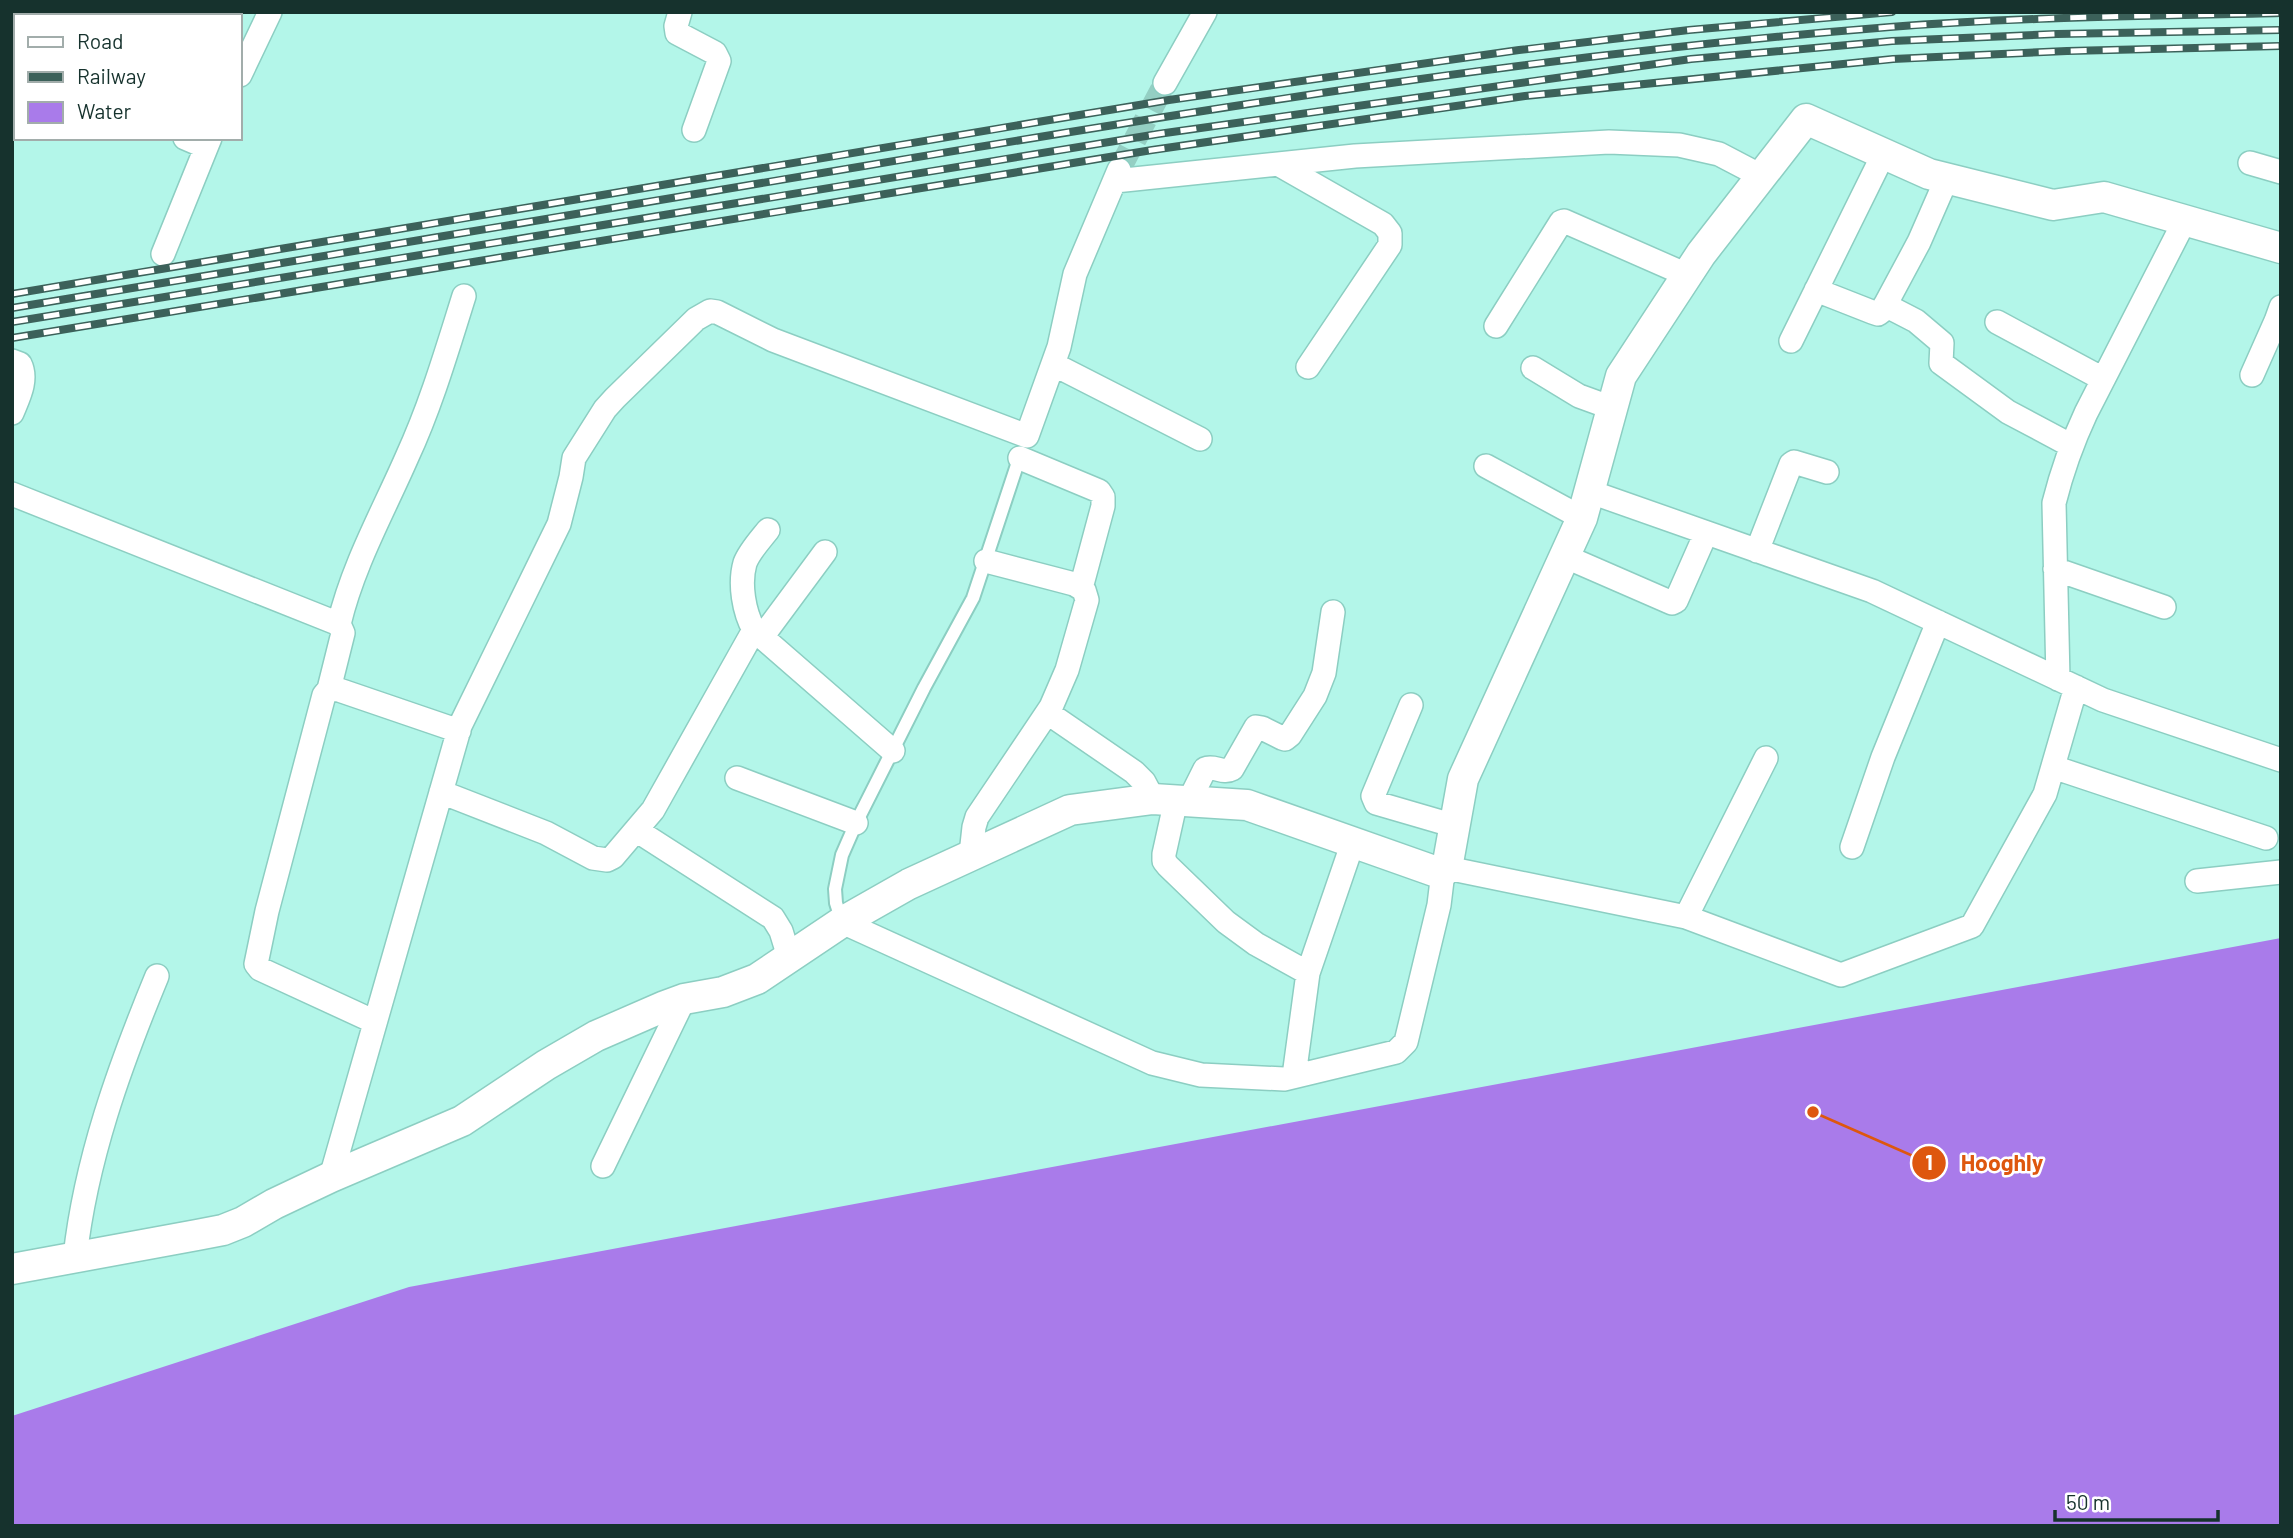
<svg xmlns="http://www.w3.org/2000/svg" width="2293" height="1538" font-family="Barlow,sans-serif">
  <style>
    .water { fill: #a97bea }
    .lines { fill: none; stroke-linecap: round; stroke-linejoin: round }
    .minor-tunnel { stroke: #94cfc3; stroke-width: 23; stroke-dasharray: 23 11; stroke-linecap: butt }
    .service-casing { stroke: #8ccec2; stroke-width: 16 }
    .minor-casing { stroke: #8ccec2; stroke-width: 26 }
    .tertiary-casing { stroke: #8ccec2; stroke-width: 33 }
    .service { stroke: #fff; stroke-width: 12 }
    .minor { stroke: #fff; stroke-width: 23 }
    .tertiary { stroke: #fff; stroke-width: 30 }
    .rail-casing { stroke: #3c615a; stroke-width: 8 }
    .rail { stroke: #fff; stroke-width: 5; stroke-dasharray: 16; stroke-linecap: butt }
    .leader { fill: none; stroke: #de570e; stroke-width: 2.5 }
    .callout-dot { fill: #de570e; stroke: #fff; stroke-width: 2.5 }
    .mark-label { font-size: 21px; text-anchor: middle; font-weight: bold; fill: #fff }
    .callout-label { font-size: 23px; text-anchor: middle; font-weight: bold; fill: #de570e; stroke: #fff; stroke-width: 5; stroke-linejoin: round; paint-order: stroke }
  </style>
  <rect width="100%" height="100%" fill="#b3f6e9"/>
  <path class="water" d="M2281,938V1526H12V1416L409,1287Z"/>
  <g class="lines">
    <path class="minor-tunnel" d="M1119,170L1165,83"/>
    <g class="service-casing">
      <path id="service" d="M842,922L836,903L835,889L842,855L856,823L924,688L973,598L1021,453"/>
    </g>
    <g class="minor-casing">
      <path id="minor" d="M680,12L676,26L677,33L715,53L719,61L694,130
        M75,16L76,12
        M12,67L16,69
        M240,75L270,12
        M1165,83L1205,12
        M185,138L206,147
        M2250,163L2281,172
        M1278,164L1383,224L1390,233V245L1308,367
        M1115,181L1355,156L1609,142L1679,145L1719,154L1761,176
        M163,254L210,138
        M1816,290L1872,312L1878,314L1882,311L1919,242L1947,178
        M1885,305L1916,321L1942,343L1941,363L2008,412L2070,445
        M1997,322L2103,379
        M1496,326L1561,222L1564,221L1687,275
        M1791,341L1884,153
        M12,361L20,364C28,380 18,398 12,413
        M1053,364L1200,439
        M1533,368L1579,396L1612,408
        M2252,375L2276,321L2281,307
        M1020,458L1099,491L1103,497V506L1081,588
        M1486,466L1582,518
        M1588,491L1872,591L2103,700L2281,760
        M12,494L339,624L343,633L329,689
        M768,530C760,540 749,552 745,563C739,584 744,612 754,630L893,751
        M1757,551L1791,464L1794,462L1827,472
        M1564,556L1672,603L1676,601L1706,533
        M2055,569L2164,607
        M339,624C353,565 383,512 407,457C431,405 447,350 464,296
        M762,637L825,552
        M2058,679L2054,503C2062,471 2072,443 2086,413L2185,220
        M1411,705L1373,796L1376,803L1455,826
        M1048,713L1134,772L1144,782L1153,799
        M2053,767L2266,838
        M737,778L856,823
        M441,792L546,833L593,858L607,860L613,857L653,810L754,630
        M1176,800L1164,854V861L1168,866L1226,922L1256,944L1308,973
        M1189,801L1205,769C1214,765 1223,774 1232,769L1256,727L1262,728L1282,738L1285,739L1290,735L1315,696L1324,673L1333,612
        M636,830L773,918L781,931L789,957
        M1852,847L1883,757L1938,622
        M971,854L974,827L977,817L1051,707L1067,670L1087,600L1084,590L1074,584L986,561
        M1447,868L1686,917L1841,975L1972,926L2045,794L2076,687
        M2197,881L2281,872
        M1686,917L1766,758
        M842,922L1152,1063L1201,1075L1284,1079L1396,1052L1406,1042L1439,905L1443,872
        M375,1022L260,969L256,964L267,911L324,695L329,689L339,690L459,731
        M1294,1076L1308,973L1353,842
        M603,1166L684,999
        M331,1177L460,726L559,524L571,477L574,458L605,409L615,398L696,319L710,311L717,312L773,340L1027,436L1059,347L1075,274L1119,170
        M75,1257C86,1159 119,1068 157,976"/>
    </g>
    <g class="tertiary-casing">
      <path id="tertiary" d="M12,1269L197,1235L223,1230L243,1222L274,1204L331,1177L462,1121L546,1065L596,1036L665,1006L684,999L723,992L757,979L842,922L909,884L1070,810L1153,799L1247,805L1434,871L1443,872L1447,868L1463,779L1582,518L1621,376L1701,254L1806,119L1929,174L2053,205L2104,197L2281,248"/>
    </g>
    <use href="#service" class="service"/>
    <use href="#minor" class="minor"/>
    <use href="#tertiary" class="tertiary"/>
    <g class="rail-casing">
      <path id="rail" d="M12,294L1169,100L1519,50L1689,30L1892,12
        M12,308C296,261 580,213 864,166C1204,109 1545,54 1890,27C2020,17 2150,16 2281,13
        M12,322L1158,134L1691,59L1892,41L2057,34L2281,30
        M12,338L1152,150L1525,96L1893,59L2067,51L2281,46"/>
    </g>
    <use href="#rail" class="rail"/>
  </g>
  <path class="leader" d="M1813 1112L1929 1163"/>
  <g class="callout-dot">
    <circle cx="1813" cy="1112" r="7"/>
    <circle cx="1929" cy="1163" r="18"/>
  </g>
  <g class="mark-label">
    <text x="1929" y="1170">1</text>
  </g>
  <g class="callout-label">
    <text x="2002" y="1171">Hooghly</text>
  </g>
  <rect width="2293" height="1538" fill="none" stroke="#16322d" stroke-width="28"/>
  <rect x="14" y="14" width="228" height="126" fill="#ffffff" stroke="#a2adab" stroke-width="2"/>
  <rect x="28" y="37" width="35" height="10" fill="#ffffff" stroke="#a2adab" stroke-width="2"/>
  <text x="77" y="49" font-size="21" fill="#16322d">Road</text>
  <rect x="28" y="72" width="35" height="10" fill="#3c615a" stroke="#a2adab" stroke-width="2"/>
  <text x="77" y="84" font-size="21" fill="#16322d">Railway</text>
  <rect x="28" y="102" width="35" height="21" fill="#a97bea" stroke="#a2adab" stroke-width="2"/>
  <text x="77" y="119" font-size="21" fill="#16322d">Water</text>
  <path d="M2055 1510v10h163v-10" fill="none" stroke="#16322d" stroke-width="3.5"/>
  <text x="2066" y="1510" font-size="21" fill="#16322d" stroke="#ffffff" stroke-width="5" paint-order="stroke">50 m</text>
</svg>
